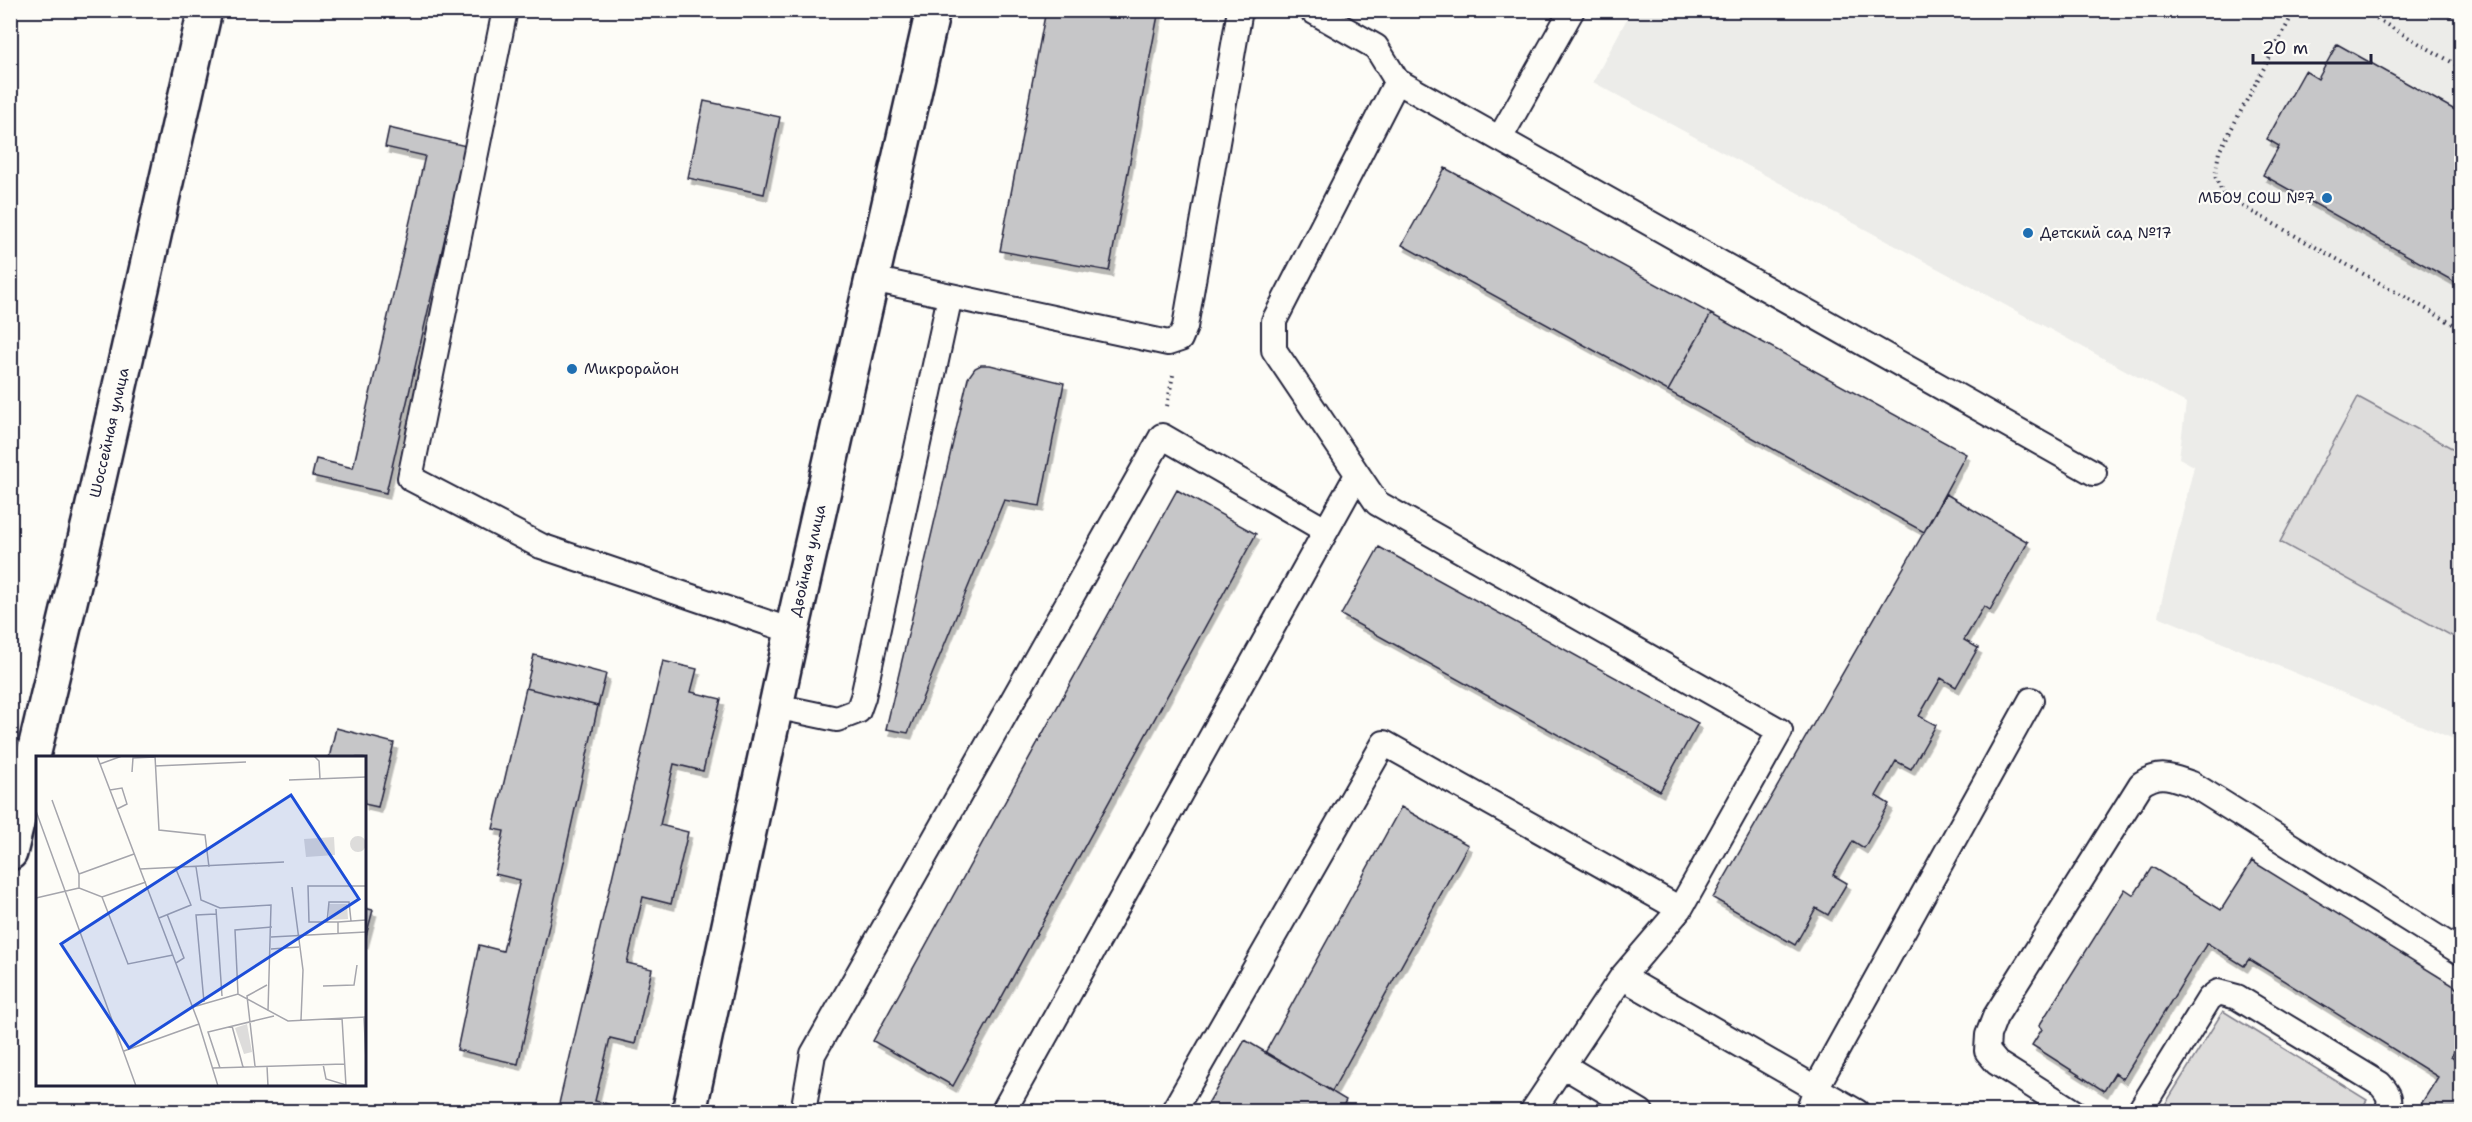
<svg xmlns="http://www.w3.org/2000/svg" width="2472" height="1122" font-family="'Shantell Sans',sans-serif">
  <style>
    .built { fill: #ecece9 }
    .green { fill: #dddcdb; stroke: #807f8b; stroke-width: 1.5 }
    .building { fill: #c6c6c8; stroke: #22223b; stroke-width: 1.5; filter: url(#shadow) }
    .lines { fill: none; stroke-linecap: round; stroke-linejoin: round }
    .lane-casing { stroke: #22223b; stroke-width: 28 }
    .secondary-casing { stroke: #22223b; stroke-width: 38 }
    .highway-casing { stroke: #22223b; stroke-width: 38 }
    .path { stroke: #22223b; stroke-width: 4; stroke-dasharray: 1.5 4.5; stroke-linecap: butt }
    .lane { stroke: #fdfcf7; stroke-width: 24 }
    .secondary { stroke: #fdfcf7; stroke-width: 33 }
    .highway { stroke: #fdfcf7; stroke-width: 33 }
    .poi-dot { fill: #1f6fb2; stroke: #fdfcf7; stroke-width: 2 }
    .labels { text-anchor: middle; dominant-baseline: central; stroke-width: 4.5; stroke-linejoin: round; paint-order: stroke }
    .poi-label { font-size: 15px; fill: #22223b; stroke: #fdfcf7; text-anchor: start }
    .street-label { font-size: 15px; fill: #22223b; stroke: #fdfcf7 }
    .inset-road { fill: none; stroke: #a5a5ac; stroke-width: 1.5 }
    .view { fill: #1d4ed8; fill-opacity: 0.15; stroke: #1d4ed8; stroke-width: 3 }
    .inset-edge { fill: none; stroke: #22223b; stroke-width: 3 }
  </style>
  <defs>
    <filter id="shadow"><feDropShadow dx="3.5" dy="6" stdDeviation="0" flood-color="#0004"/></filter>
  </defs>
  <rect width="100%" height="100%" fill="#fdfcf7"/>
  <filter id="ink" filterUnits="userSpaceOnUse"><feTurbulence type="fractalNoise" baseFrequency=".0167" numOctaves="2"/><feDisplacementMap in="SourceGraphic" scale="12" xChannelSelector="R" yChannelSelector="G"/><feConvolveMatrix kernelMatrix="1 2 1 2 8 2 1 2 1" color-interpolation-filters="sRGB"/></filter>
  <g filter="url(#ink)">
    <path class="built" d="M1631,11H2461V742L2158,616L2194,466L2179,458L2186,403L1593,82Z"/>
    <path class="green" d="M2358,397L2461,453V641L2280,542Z
      M2223,1011L2367,1100L2360,1111H2161Z"/>
    <path class="building" d="M1046,10H1159L1109,271L1000,251Z
      M2337,44L2462,114V286L2263,175L2279,146L2267,139L2305,71L2318,79Z
      M704,101L780,117L764,194L688,178Z
      M389,128L466,146L386,493L312,476L316,459L353,468L425,156L385,147Z
      M1445,168L1711,314L1668,391L1402,245Z
      M1711,314L1966,454L1924,532L1668,391Z
      M981,365H990L1064,383L1040,506L1004,500L908,733L886,729L968,378L975,368Z
      M1177,490L1256,534L953,1086L873,1041Z
      M1946,494L2028,542L1990,610L1984,606L1964,640L1978,648L1956,687L1941,678L1919,716L1936,725L1911,769L1896,761L1876,796L1889,804L1864,848L1853,841L1833,875L1847,883L1828,915L1816,908L1795,945L1713,898Z
      M1379,547L1698,723L1660,791L1341,615Z
      M534,655L606,674L598,706L526,688Z
      M663,661L697,669L691,692L721,699L703,771L674,764L660,825L688,832L671,904L643,897L627,963L652,969L635,1044L610,1038L595,1101L621,1107L620,1112H557Z
      M526,688L598,706L518,1064L457,1050L479,945L503,951L520,880L495,874L504,831L493,829Z
      M336,728L394,743L378,807L364,804V758H329Z
      M1401,807L1468,845L1332,1091L1265,1053Z
      M2252,861L2462,991V1039L2451,1057L2462,1064V1112H2416L2438,1077L2249,959L2244,966L2207,943L2123,1079L2115,1073L2104,1091L2032,1045L2042,1029L2039,1026L2125,889L2134,895L2152,867L2221,910Z
      M364,908L373,910L364,943Z
      M1245,1040L1346,1100L1340,1112H1203Z"/>
    <g class="lines">
      <g class="lane-casing">
        <path id="lane" d="M505,10L410,478L541,546L792,631
          M1311,10L1376,47L1397,81L2094,473
          M1397,81L1274,321V350L1377,503L1780,731L1680,909L1622,977L1532,1112
          M1500,138L1572,10
          M872,279L1168,343L1180,339L1185,327L1240,10
          M775,706L837,719L858,711L863,697L950,296
          M1622,977L1857,1112
          M1564,1066L1641,1112
          M803,1112L813,1054L1162,436L1325,530
          M1003,1112L1357,475
          M1173,1112L1384,743L1680,909
          M1808,1112L1816,1088L2031,700
          M2074,1112L1997,1063L1987,1051L1988,1035L1995,1017L2141,784C2161,771 2170,777 2192,784L2462,953
          M2139,1112L2209,999L2218,992L2237,997L2380,1084C2389,1094 2392,1099 2387,1112"/>
      </g>
      <g class="secondary-casing">
        <g id="secondary">
          <path id="s1" d="M689,1112L792,631L933,10"/>
        </g>
      </g>
      <g class="highway-casing">
        <g id="highway">
          <path id="s2" d="M10,853L90,518L205,10"/>
        </g>
      </g>
      <path class="path" d="M2295,10L2219,152L2215,176L2224,196L2462,329
        M2361,10L2462,68
        M2440,10L2456,20L2461,10
        M1167,406L1173,375"/>
      <use href="#lane" class="lane"/>
      <use href="#secondary" class="secondary"/>
      <use href="#highway" class="highway"/>
    </g>
  </g>
  <g class="poi-dot">
    <circle cx="2327" cy="198" r="6"/>
    <circle cx="2028" cy="233" r="6"/>
    <circle cx="572" cy="369" r="6"/>
  </g>
  <g class="labels">
    <g class="poi-label">
      <text x="2315" y="198" text-anchor="end">МБОУ СОШ №7</text>
      <text x="2040" y="233">Детский сад №17</text>
      <text x="584" y="369">Микрорайон</text>
    </g>
    <g class="street-label">
      <text stroke="none"><textPath href="#s2" startOffset="432">Шоссейная улица</textPath></text>
      <text stroke="none"><textPath href="#s1" startOffset="564">Двойная улица</textPath></text>
    </g>
  </g>
  <g transform="translate(36 756)">
    <rect width="330" height="330" fill="#fdfcf7"/>
    <path d="M314 88a8 8 0 1 1 16 0a8 8 0 1 1-16 0ZM298,81L299,99L270,101L268,83ZM293,148H311L312,163L293,164ZM211,268L216,296L208,298L199,272Z" fill="#dddcdb"/>
    <path class="inset-road" d="M61,0L163,268L182,330M119,0L123,74L169,79L173,111M278,0L283,5L284,23M64,8L86,0M119,10L210,6M96,16L97,2L119,1M253,24L330,21M74,34L86,32L91,48L81,53M16,44L43,118V132L66,141L110,126M0,55L100,330M160,111L165,144L184,152L235,149L232,255M104,113L248,106M43,118L98,98M256,131L267,214L265,264M66,141L92,208L137,199M0,142L43,132M180,153L186,240M131,158L148,202L140,207M123,162L155,149L139,111M291,166L293,146H313L315,165M302,166L330,164M302,177V166H273L272,130H330M235,181L330,176M235,193L263,191M287,230L318,229L321,209M202,238L199,174L236,171M168,246L160,159L180,158M157,251L202,238L252,265L330,261M328,261L330,305M306,262L310,330M196,270L207,311M88,295L163,268M287,308L290,323L310,329M219,310L211,240L231,229M231,310L232,330M177,312L308,308M184,312L172,276L238,260"/>
    <path class="view" d="M255,39L323,143L93,292L25,188Z"/>
    <rect width="330" height="330" class="inset-edge"/>
  </g>
  <rect width="2472" height="1122" fill="none" stroke="#fdfcf7" stroke-width="36"/>
  <rect x="18" y="18" width="2436" height="1086" fill="none" stroke="#22223b" stroke-width="2" filter="url(#ink)"/>
  <path d="M2253 54v9h118v-9" fill="none" stroke="#22223b" stroke-width="3"/>
  <text x="2262" y="54" font-size="18" fill="#22223b" stroke="#fdfcf7" stroke-width="4.5" paint-order="stroke">20 m</text>
</svg>
